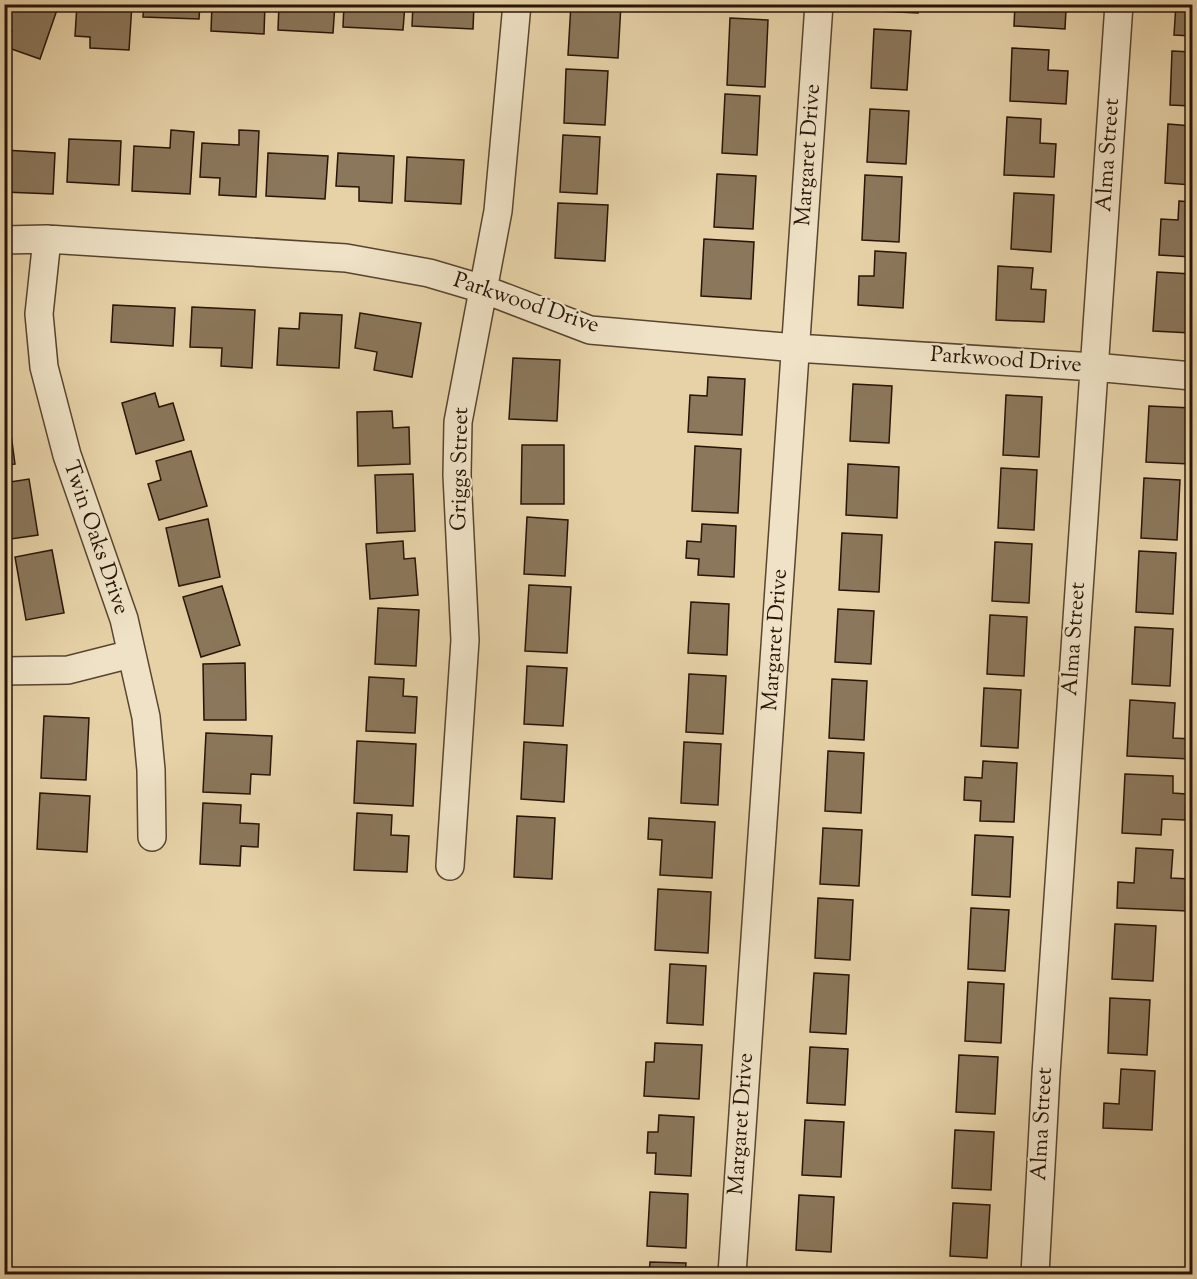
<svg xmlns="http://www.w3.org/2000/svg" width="1197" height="1279" font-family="'Sorts Mill Goudy',serif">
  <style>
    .building { fill: #8b775b; stroke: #281407; stroke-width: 1.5 }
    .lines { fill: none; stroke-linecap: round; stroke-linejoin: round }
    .street-casing { stroke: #58442f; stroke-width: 30 }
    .street { stroke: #efe2c6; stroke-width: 27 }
    .labels { text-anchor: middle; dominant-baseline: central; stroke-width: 4.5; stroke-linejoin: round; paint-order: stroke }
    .street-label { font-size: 22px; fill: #281407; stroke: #efe2c6 }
  </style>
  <rect width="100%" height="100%" fill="#e7d2a8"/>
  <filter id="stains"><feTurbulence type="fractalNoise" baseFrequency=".00333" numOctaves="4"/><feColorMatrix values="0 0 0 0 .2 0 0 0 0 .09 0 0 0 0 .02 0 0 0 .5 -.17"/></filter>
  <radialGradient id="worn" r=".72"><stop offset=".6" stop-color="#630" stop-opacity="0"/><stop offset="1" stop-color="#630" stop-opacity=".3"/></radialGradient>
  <path class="building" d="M4,4H59L40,59L6,47L12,31L4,29Z
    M77,4H132L129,50L90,48V37L75,36Z
    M144,4H200L199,19L143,17Z
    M212,4H265L264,34L211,31Z
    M279,4H335L333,33L278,30Z
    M344,4H405L403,30L343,27Z
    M413,4H474L473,29L412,26Z
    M571,4H621L618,58L568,55Z
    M878,4H918V13L877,11Z
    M1015,4H1049V8L1066,9L1065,29L1014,26Z
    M1176,4H1192V36L1174,35Z
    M730,18L768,20L765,87L727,85Z
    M874,29L911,31L907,90L871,88Z
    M1012,48L1049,50L1048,70L1068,71L1066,104L1010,101Z
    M1172,51L1192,52V106L1170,105Z
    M566,69L608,71L605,125L564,123Z
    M725,94L760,96L757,155L722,153Z
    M870,109L909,111L906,164L867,162Z
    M1007,117L1041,119L1040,143L1056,144L1054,177L1004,175Z
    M1168,124L1192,126V185L1165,183Z
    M171,130L194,132L190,194L132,191L134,146L170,148Z
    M239,130L259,131L256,197L219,195L220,178L200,177L202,143L239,145Z
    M563,135L600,137L597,194L560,192Z
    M69,139L121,141L119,185L67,182Z
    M4,150L55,153L53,194L4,192Z
    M268,153L328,156L325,199L266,196Z
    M338,153L394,156L392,203L359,201V187L336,186Z
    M407,157L464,160L461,204L405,201Z
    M717,174L756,176L753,229L714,227Z
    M865,175L902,177L899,242L862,240Z
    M1014,193L1054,195L1051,252L1011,249Z
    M1179,201L1192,202V257L1159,255L1161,219L1178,220Z
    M558,203L608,205L605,261L555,258Z
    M704,239L754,242L751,299L701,296Z
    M875,251L906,253L903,308L858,305L859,276H874Z
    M998,266L1033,268L1031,289L1046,290L1044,322L996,320Z
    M1157,272L1192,274L1191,333L1153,331Z
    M113,305L175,308L173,346L111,342Z
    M192,307L255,310L252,368L221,366L222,348L190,347Z
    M300,313L342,315L339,368L277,365L279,328L299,329Z
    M360,313L421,323L412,377L374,370L377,352L355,348Z
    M513,358L560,360L557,421L509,419Z
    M708,377L745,379L742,435L688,432L690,395L707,396Z
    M853,384L892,386L889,443L850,441Z
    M155,393L159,407L173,403L184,440L136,454L122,403Z
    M1006,395L1042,397L1039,457L1003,455Z
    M7,404L15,464L4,465V405Z
    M1149,406L1192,408L1190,464L1146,462Z
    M392,411L393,428L409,427L410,464L358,466L357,412Z
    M522,445H564V504H521Z
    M695,446L741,449L738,513L692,511Z
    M191,451L207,506L159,520L148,484L161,480L156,461Z
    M848,464L899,467L897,518L846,515Z
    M1001,468L1037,470L1034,530L998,528Z
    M413,474L415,531L377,533L375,475Z
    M1144,478L1180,480L1177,540L1141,538Z
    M29,479L38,535L4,540V483Z
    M527,517L568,520L565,576L524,574Z
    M208,519L220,577L179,586L166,528Z
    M702,524L736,526L734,577L698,575L699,559L686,558L687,541L701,542Z
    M842,533L882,535L879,592L839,590Z
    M403,541L404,559L415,558L418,595L370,599L366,544Z
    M995,542L1032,544L1029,603L992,601Z
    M52,550L64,613L26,620L15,557Z
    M1139,551L1176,553L1173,614L1136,612Z
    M529,585L571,587L567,653L525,651Z
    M222,586L240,645L201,657L183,597Z
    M691,602L729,604L727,655L688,653Z
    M378,608L419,610L416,666L375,664Z
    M838,609L874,611L871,664L835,662Z
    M990,615L1027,617L1024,676L987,674Z
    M1135,627L1173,629L1170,686L1132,684Z
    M245,663L246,720H204L203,664Z
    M527,666L567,668L563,726L524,724Z
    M689,674L726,676L723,734L686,732Z
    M369,677L404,679L403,696L417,697L415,733L366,731Z
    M832,679L867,681L864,740L829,738Z
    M984,688L1021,690L1018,748L981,746Z
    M1130,700L1175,703L1173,738L1192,739L1190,759L1127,756Z
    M44,716L89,718L86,780L41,778Z
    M206,733L272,736L270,775L251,774L250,794L203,792Z
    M357,741L416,744L413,806L354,803Z
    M524,742L567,745L564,802L521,799Z
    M684,742L721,744L718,805L681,803Z
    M828,751L864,753L861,813L825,811Z
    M983,761L1017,763L1014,822L980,821L981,801L964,800L965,777L982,778Z
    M1125,774L1173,776V793L1186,794L1185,820L1162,819L1161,835L1122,833Z
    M40,793L90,796L87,852L37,849Z
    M203,803L241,805L240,823L259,824L258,847L241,846L240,866L200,864Z
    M357,813L392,815L391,835L409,836L407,872L354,870Z
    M517,816L555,818L552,879L514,877Z
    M649,818L715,822L712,878L660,875L662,840L648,839Z
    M823,828L862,830L859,886L820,884Z
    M975,835L1013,837L1010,897L972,895Z
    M1136,848L1173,850L1171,878L1190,879L1188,911L1117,908L1118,882L1134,883Z
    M658,889L711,892L708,953L655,950Z
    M818,898L853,900L850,960L815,958Z
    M971,908L1009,910L1005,971L968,969Z
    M1115,924L1156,926L1153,981L1112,979Z
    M670,964L706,966L703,1025L667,1023Z
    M814,973L849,975L846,1034L810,1032Z
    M968,982L1004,984L1001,1043L965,1041Z
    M1110,998L1150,1000L1147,1055L1108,1053Z
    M655,1043L702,1045L699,1099L644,1096L646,1062H654Z
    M810,1047L848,1049L845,1105L807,1103Z
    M959,1055L998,1057L995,1114L956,1112Z
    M1121,1069L1155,1071L1152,1130L1103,1128L1104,1103L1119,1104Z
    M659,1115L694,1117L691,1176L655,1174L656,1153H647L648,1132H658Z
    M805,1120L844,1122L841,1177L802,1175Z
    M955,1130L994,1132L991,1190L952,1188Z
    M650,1192L688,1194L686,1248L647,1246Z
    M799,1195L834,1197L831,1252L796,1250Z
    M953,1203L990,1205L987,1258L950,1256Z
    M650,1262L686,1263L685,1274H649Z"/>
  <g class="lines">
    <g class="street-casing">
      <path id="street" d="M47,239L39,314L44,367L67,455L124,619L146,717L151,770L152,837
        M4,240L47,239L346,258L429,273L483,289L590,330L796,348L1094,367L1192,376
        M4,671L68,670L131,654
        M450,866L465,640L457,475L458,422L498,211L517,4
        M732,1274L819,4
        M1035,1274L1046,1074L1119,4"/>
    </g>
    <use href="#street" class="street"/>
  </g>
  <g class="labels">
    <g class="street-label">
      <text transform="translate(809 155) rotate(-86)">Margaret Drive</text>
      <text transform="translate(1109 155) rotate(-86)">Alma Street</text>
      <text transform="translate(526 304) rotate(18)">Parkwood Drive</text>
      <text transform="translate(1006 361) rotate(4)">Parkwood Drive</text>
      <text transform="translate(461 469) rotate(-89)">Griggs Street</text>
      <text transform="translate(95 538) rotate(71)">Twin Oaks Drive</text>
      <text transform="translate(1075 639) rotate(-86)">Alma Street</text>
      <text transform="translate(776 640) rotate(-86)">Margaret Drive</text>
      <text transform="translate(742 1124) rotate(-86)">Margaret Drive</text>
      <text transform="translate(1043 1124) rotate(-87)">Alma Street</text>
    </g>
  </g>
  <rect width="1197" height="1279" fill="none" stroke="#e7d2a8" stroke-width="24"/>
  <rect x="6" y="6" width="1185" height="1267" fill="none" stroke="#281407" stroke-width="3"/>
  <rect x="12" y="12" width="1173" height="1255" fill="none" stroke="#281407" stroke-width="1.5"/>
  <rect width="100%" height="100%" filter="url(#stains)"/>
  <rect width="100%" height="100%" fill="url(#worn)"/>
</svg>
